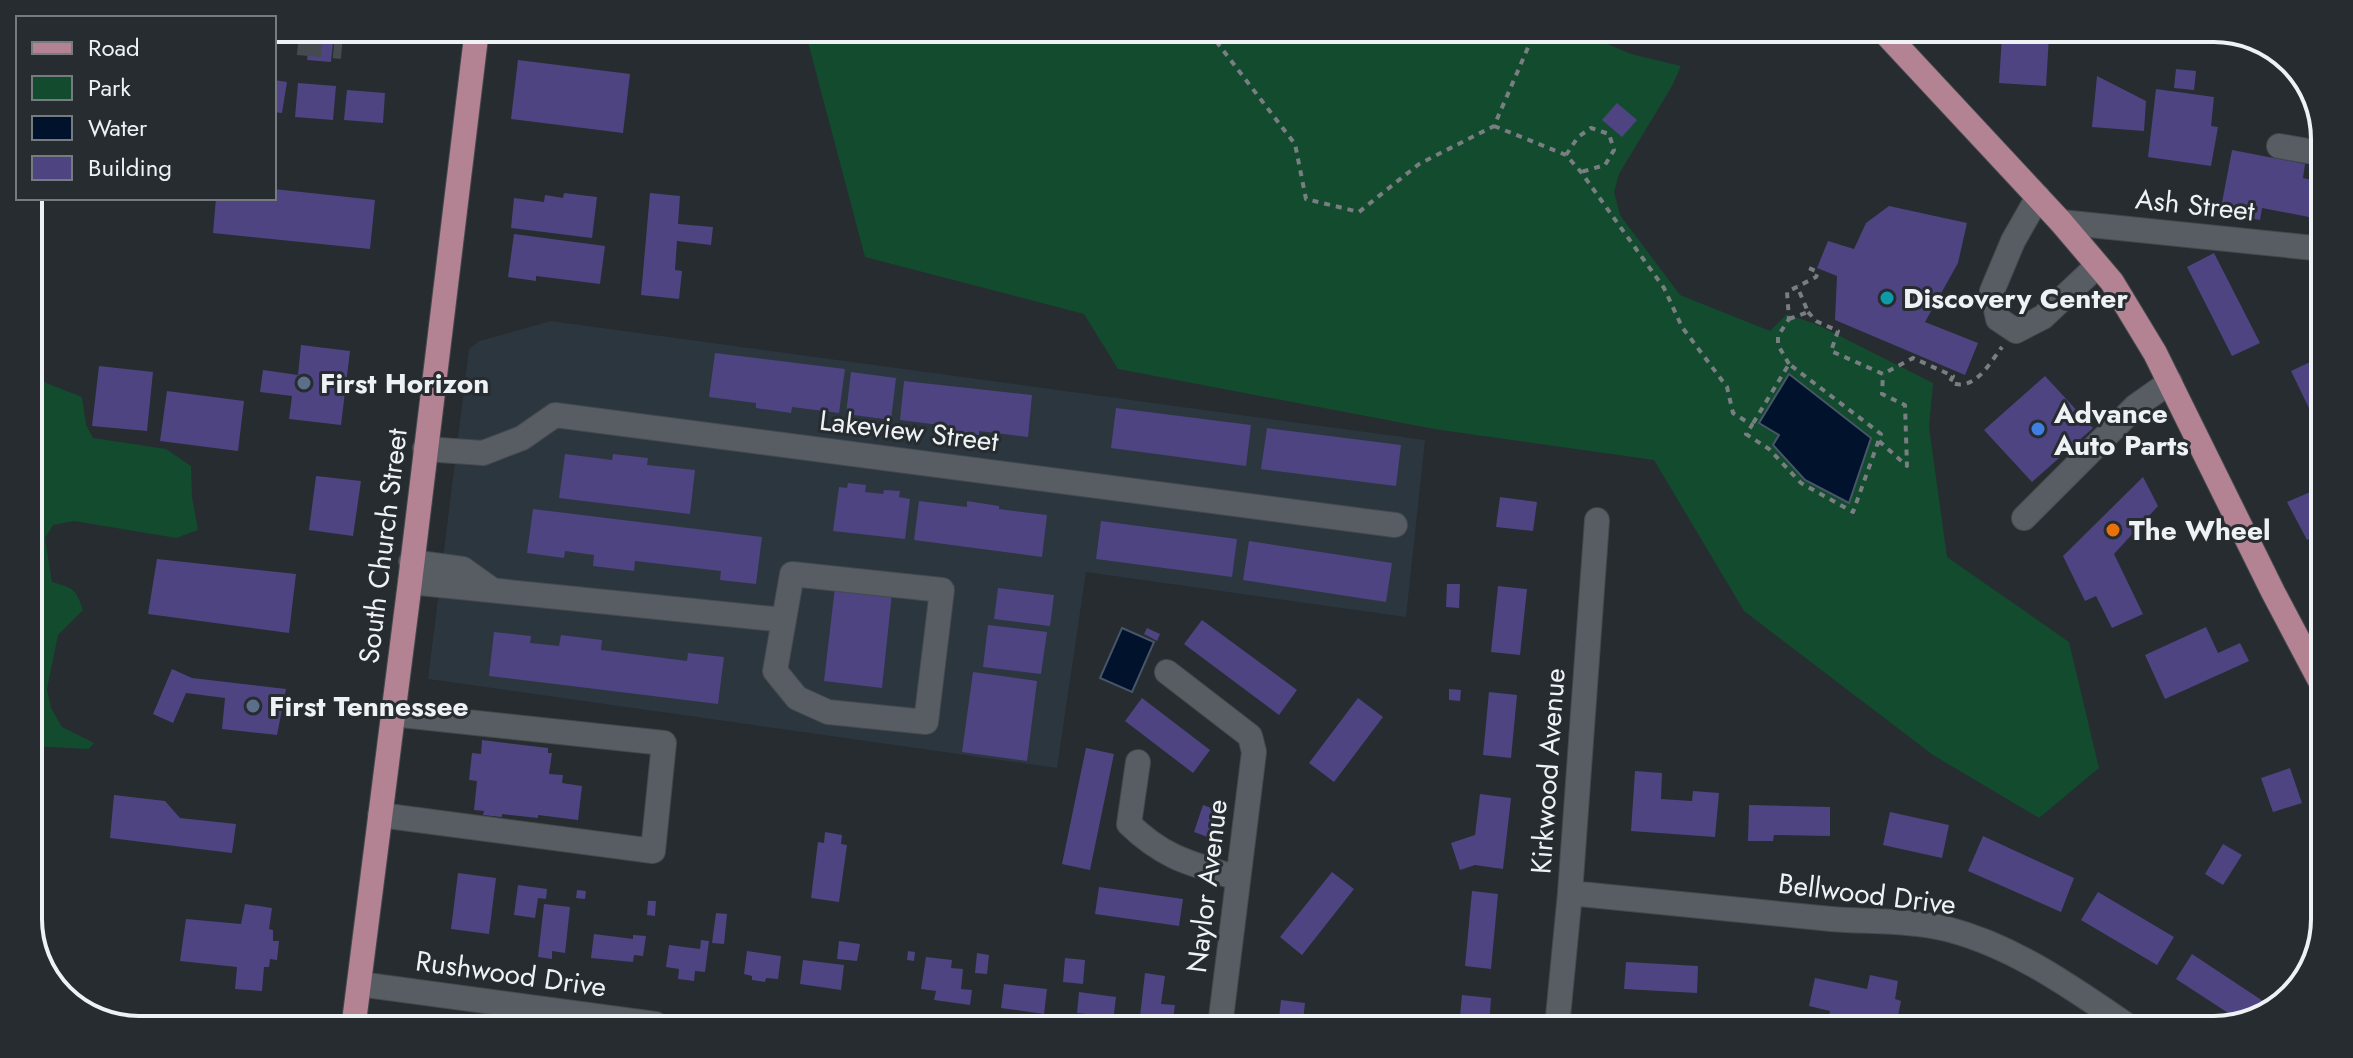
<svg xmlns="http://www.w3.org/2000/svg" width="2353" height="1058" font-family="Jost,sans-serif">
  <style>
    .built { fill: #2b363f }
    .green { fill: #134b2e }
    .water { fill: #00122c; stroke: #485568; stroke-width: 2 }
    .building { fill: #4e4482 }
    .lines { fill: none; stroke-linecap: round; stroke-linejoin: round }
    .minor-tunnel { stroke: #444a4e; stroke-width: 24; stroke-dasharray: 24 12; stroke-linecap: butt }
    .minor-casing { stroke: #45494d; stroke-width: 26 }
    .major-casing { stroke: #45494d; stroke-width: 26 }
    .path { stroke: #797e82; stroke-width: 4; stroke-dasharray: 6 6; stroke-linecap: butt }
    .minor { stroke: #575d63; stroke-width: 24 }
    .major { stroke: #b48393; stroke-width: 24 }
    .culture-dot { fill: #0f9aa8; stroke: #262c30; stroke-width: 3 }
    .service-dot { fill: #5c6f8a; stroke: #262c30; stroke-width: 3 }
    .shop-dot { fill: #3f7fe0; stroke: #262c30; stroke-width: 3 }
    .food-dot { fill: #e8710a; stroke: #262c30; stroke-width: 3 }
    .labels { text-anchor: middle; dominant-baseline: central; stroke-width: 6; stroke-linejoin: round; paint-order: stroke }
    .street-label { font-size: 28px; fill: #eff2f5; stroke: #262c30 }
    .poi-label { font-size: 28px; font-weight: bold; fill: #eff2f5; stroke: #262c30; text-anchor: start }
    .rim { fill: none; stroke: #eff2f5; stroke-width: 4 }
  </style>
  <rect width="100%" height="100%" fill="#262c30"/>
  <path class="built" d="M551,321L1425,440L1406,617L1086,572L1057,768L428,679L469,349L479,341Z"/>
  <path class="green" d="M805,31L1584,34L1631,54L1681,66L1672,86L1619,174L1614,192L1620,215L1680,295L1770,331L1787,314L1818,325L1933,383L1929,427L1947,557L2069,642L2099,768L2039,818L1933,755L1744,611L1654,460L1434,429L1118,369L1084,314L865,257Z
    M28,367L46,383L82,397L86,425L93,438L166,449L191,466L192,497L198,530L176,538L74,521L53,525L45,538L52,582C72,588 76,588 83,610L58,635L47,689L51,708L62,727L94,743L89,749L28,746Z
    M28,846L43,857L44,885L38,954L28,926Z"/>
  <path class="water" d="M1789,374L1871,438L1849,503L1805,480L1773,445L1779,435L1759,423Z
    M1122,628L1154,642L1132,692L1100,678Z"/>
  <path class="building" d="M310,29H346L345,33L334,32L331,62L307,60Z
    M2002,36H2049L2046,86L1999,83Z
    M518,60L630,74L623,133L511,119Z
    M2176,69L2196,71L2194,90L2174,88Z
    M2097,76L2146,101L2144,131L2092,127Z
    M274,80L287,82L282,113L274,112Z
    M298,83L336,86L333,120L295,117Z
    M2156,89L2214,97L2211,126L2218,127L2211,166L2148,157Z
    M347,90L385,93L383,123L344,120Z
    M1617,103L1637,120L1622,137L1602,120Z
    M2232,150L2305,164L2303,178L2316,181L2309,217L2262,208L2260,220L2220,213Z
    M274,189L375,200L370,249L213,233L216,198H274Z
    M564,193L597,197L592,238L511,228L514,198L544,202L545,195L563,198Z
    M650,193L680,196L678,224L713,227L711,245L677,241L675,270L682,271L679,299L641,295Z
    M1889,206L1967,223L1958,263L1925,322L1978,343L1965,375L1835,320L1837,276L1817,268L1828,241L1854,249L1866,223Z
    M514,234L605,246L600,284L536,276V281L508,277Z
    M2214,253L2260,343L2232,356L2187,267Z
    M301,345L350,351L341,425L289,419L292,396L260,392L263,370L298,375Z
    M715,353L845,369L839,413L792,407L791,413L756,408V403L709,397Z
    M2323,356L2322,390V435L2291,371Z
    M99,366L153,372L147,431L92,426Z
    M851,372L896,378L891,420L846,414Z
    M2045,376L2093,428L2032,482L1984,430Z
    M904,381L1032,395L1028,437L979,431V435L947,431L948,426L900,420Z
    M167,391L244,401L238,451L160,441Z
    M1116,408L1251,425L1246,466L1111,448Z
    M1267,428L1401,445L1396,486L1261,469Z
    M565,454L612,460L613,454L648,458L647,465L695,470L690,514L559,498Z
    M316,476L361,481L353,536L309,530Z
    M2143,477L2158,506L2114,554L2143,614L2112,628L2096,596L2085,601L2063,556Z
    M848,483L866,485L865,492L883,494L884,490L900,491L899,497L910,499L905,539L833,531L839,487L847,488Z
    M2315,490L2321,503V533L2307,540L2287,502Z
    M1500,497L1537,502L1533,531L1496,527Z
    M919,501L967,507V501L999,506V509L1047,515L1042,557L914,540Z
    M533,509L762,537L756,584L720,580L721,571L635,561L634,571L593,566L594,555L565,551L564,558L527,553Z
    M1101,521L1237,539L1232,577L1096,559Z
    M1249,541L1392,563L1386,602L1243,580Z
    M157,559L296,574L289,633L148,614Z
    M1447,584H1460L1459,608L1446,607Z
    M1498,586L1527,589L1520,655L1491,652Z
    M835,587L892,593L882,688L824,681Z
    M998,588L1054,595L1050,626L994,619Z
    M1202,620L1297,690L1279,715L1184,644Z
    M988,625L1047,632L1041,674L983,667Z
    M2206,627L2218,653L2240,643L2249,661L2165,699L2145,655Z
    M1147,628L1160,634L1157,641L1144,634Z
    M494,632L531,636L530,643L559,646L561,635L602,640L601,650L687,661L688,653L724,657L718,704L489,676Z
    M172,669L192,678L286,689L277,735L222,729L225,698L186,693L173,723L153,714Z
    M973,672L1037,681L1027,761L962,752Z
    M1449,689L1461,690L1460,701L1449,700Z
    M1489,692L1517,695L1511,758L1483,755Z
    M1142,698L1210,750L1193,773L1125,721Z
    M1358,698L1383,717L1334,782L1309,763Z
    M482,740L548,748V753H552L549,774L563,775L562,783L582,786L578,820L538,815V818L502,814V817L483,815L484,811L474,810L477,781L469,780L472,753L481,754Z
    M1086,748L1114,754L1090,870L1062,864Z
    M2290,768L2302,803L2273,812L2261,778Z
    M1635,771L1662,773L1661,799L1692,801L1693,791L1719,793L1715,837L1631,831Z
    M1480,794L1511,798L1503,869L1475,865L1460,870L1451,843L1475,835Z
    M114,795L165,801L180,818L236,824L232,853L110,838Z
    M1203,805L1222,812L1213,839L1194,832Z
    M1749,805L1830,807V836L1774,835L1773,841H1748Z
    M1890,812L1949,825L1942,858L1883,845Z
    M825,832L842,835L841,844L847,845L839,902L811,898L818,842L824,843Z
    M1983,836L2074,878L2061,912L1968,871Z
    M2223,844L2242,855L2223,885L2205,874Z
    M1332,872L1354,889L1302,955L1280,937Z
    M458,873L496,878L489,934L451,929Z
    M518,885L547,889L546,899L538,898L535,918L514,915Z
    M1099,887L1183,899L1179,926L1095,914Z
    M577,890L586,891L585,899L576,898Z
    M1472,891L1498,894L1491,969L1465,966Z
    M2098,892L2174,937L2157,965L2081,920Z
    M648,901H656L655,916L647,915Z
    M245,904L272,908L269,929L273,930V941H279L277,960L270,959L269,967H264L262,991L235,989L237,967L180,961L186,919L241,924Z
    M544,904L570,907L565,953L552,951V959L538,957Z
    M716,913L727,914L724,944L712,943Z
    M594,934L633,939V935L646,936L643,956L634,955L633,962L591,958Z
    M701,940L709,941L705,972L695,971L694,981L678,979L679,969L666,967L669,945L700,949Z
    M839,941L860,944L857,961L837,959Z
    M747,951L781,956L778,979L766,978L765,982L752,980V976L744,974Z
    M908,951L915,952L914,961L907,960Z
    M977,953L989,955L987,974L975,973Z
    M2192,954L2272,1007L2268,1014L2242,1022L2176,979Z
    M926,957L952,960L951,968L963,969L961,989L972,990L970,1005L934,1000L936,991L921,989Z
    M1065,958L1085,960L1083,984L1063,982Z
    M803,960L844,965L841,990L800,984Z
    M1626,962L1698,966L1697,993L1624,989Z
    M1145,973L1165,976L1161,1004L1175,1005L1172,1026L1139,1025Z
    M1870,975L1898,981L1895,999L1901,1001L1898,1016L1890,1014L1887,1029L1826,1028L1830,1011L1809,1006L1815,978L1867,989Z
    M1004,984L1047,989L1044,1014L1001,1008Z
    M1079,992L1116,997L1113,1022L1094,1020L1095,1015L1077,1013Z
    M1462,995L1491,998L1489,1027H1459Z
    M1281,1000L1305,1003L1303,1021L1279,1018Z
    M1265,1020L1298,1024V1026H1264Z"/>
  <g class="lines">
    <path class="minor-tunnel" d="M298,43L342,47"/>
    <g class="minor-casing">
      <path id="minor" d="M2279,146L2325,154
        M2038,197L2013,241L1992,291L1998,319L2016,331L2043,317L2097,266
        M2061,222L2324,249
        M425,449L483,453L522,438L555,415L1395,525
        M2024,518L2136,406L2170,382
        M411,562L463,569L491,589
        M792,574L942,590L926,722L828,712L797,698L775,671Z
        M410,582L784,620
        M1167,672L1250,736L1254,752L1220,1026
        M1138,762L1129,824C1165,859 1192,864 1238,878
        M380,815L653,851L664,743L392,714
        M1570,893C1657,901 1744,911 1831,919C1869,922 1909,920 1947,929C2017,947 2075,990 2134,1030
        M359,984L655,1024
        M1557,1027L1570,893L1597,520"/>
    </g>
    <g class="major-casing">
      <path id="major" d="M1887,35L2061,222L2112,282L2155,353L2273,592L2319,679
        M354,1022L410,582L477,29"/>
    </g>
    <path class="path" d="M1209,32L1295,144L1306,199L1359,212L1419,164L1494,126L1533,36L1532,34
      M1494,126L1566,155L1581,172L1664,288L1682,327L1727,387L1733,413L1752,425L1746,434L1769,449L1801,483L1853,512L1881,434L1789,364L1752,425
      M1566,155L1578,137L1591,128L1609,134L1614,150L1605,165L1581,172
      M1808,312L1816,321L1838,331L1831,351L1883,374L1913,358L1953,376L1950,382C1974,393 1989,364 2002,347
      M1789,319L1808,312L1797,286
      M1789,364L1778,345V336L1789,319L1787,292L1816,277L1818,272L1804,266
      M1879,441L1907,466L1905,405L1882,394L1883,374"/>
    <use href="#minor" class="minor"/>
    <use href="#major" class="major"/>
  </g>
  <circle class="culture-dot" cx="1887" cy="298" r="8"/>
  <g class="service-dot">
    <circle cx="304" cy="383" r="8"/>
    <circle cx="253" cy="706" r="8"/>
  </g>
  <circle class="shop-dot" cx="2038" cy="429" r="8"/>
  <circle class="food-dot" cx="2113" cy="530" r="8"/>
  <g class="labels">
    <g class="street-label">
      <text transform="translate(2195 205) rotate(6)">Ash Street</text>
      <text transform="translate(909 431) rotate(7)">Lakeview Street</text>
      <text transform="translate(383 546) rotate(-83)">South Church Street</text>
      <text transform="translate(1548 771) rotate(-86)">Kirkwood Avenue</text>
      <text transform="translate(1207 886) rotate(-83)">Naylor Avenue</text>
      <text transform="translate(1867 894) rotate(7)">Bellwood Drive</text>
      <text transform="translate(511 974) rotate(8)">Rushwood Drive</text>
    </g>
    <g class="poi-label">
      <text x="1903" y="298">Discovery Center</text>
      <text x="320" y="383">First Horizon</text>
      <text x="2054" y="413">Advance<tspan x="2054" dy="32">Auto Parts</tspan></text>
      <text x="2129" y="530">The Wheel</text>
      <text x="269" y="706">First Tennessee</text>
    </g>
  </g>
  <path d="M0 0H2353V1058H0ZM139 42H2214A97 97 0 0 1 2311 139V919A97 97 0 0 1 2214 1016H139A97 97 0 0 1 42 919V139A97 97 0 0 1 139 42Z" fill="#262c30" fill-rule="evenodd"/>
  <path class="rim" d="M139 42H2214A97 97 0 0 1 2311 139V919A97 97 0 0 1 2214 1016H139A97 97 0 0 1 42 919V139A97 97 0 0 1 139 42Z"/>
  <rect x="16" y="16" width="260" height="184" fill="#262c30" stroke="#767b7f" stroke-width="2"/>
  <rect x="32" y="42" width="40" height="12" fill="#b48393" stroke="#767b7f" stroke-width="2"/>
  <text x="88" y="56" font-size="24" fill="#eff2f5">Road</text>
  <rect x="32" y="76" width="40" height="24" fill="#134b2e" stroke="#767b7f" stroke-width="2"/>
  <text x="88" y="96" font-size="24" fill="#eff2f5">Park</text>
  <rect x="32" y="116" width="40" height="24" fill="#00122c" stroke="#767b7f" stroke-width="2"/>
  <text x="88" y="136" font-size="24" fill="#eff2f5">Water</text>
  <rect x="32" y="156" width="40" height="24" fill="#4e4482" stroke="#767b7f" stroke-width="2"/>
  <text x="88" y="176" font-size="24" fill="#eff2f5">Building</text>
</svg>
